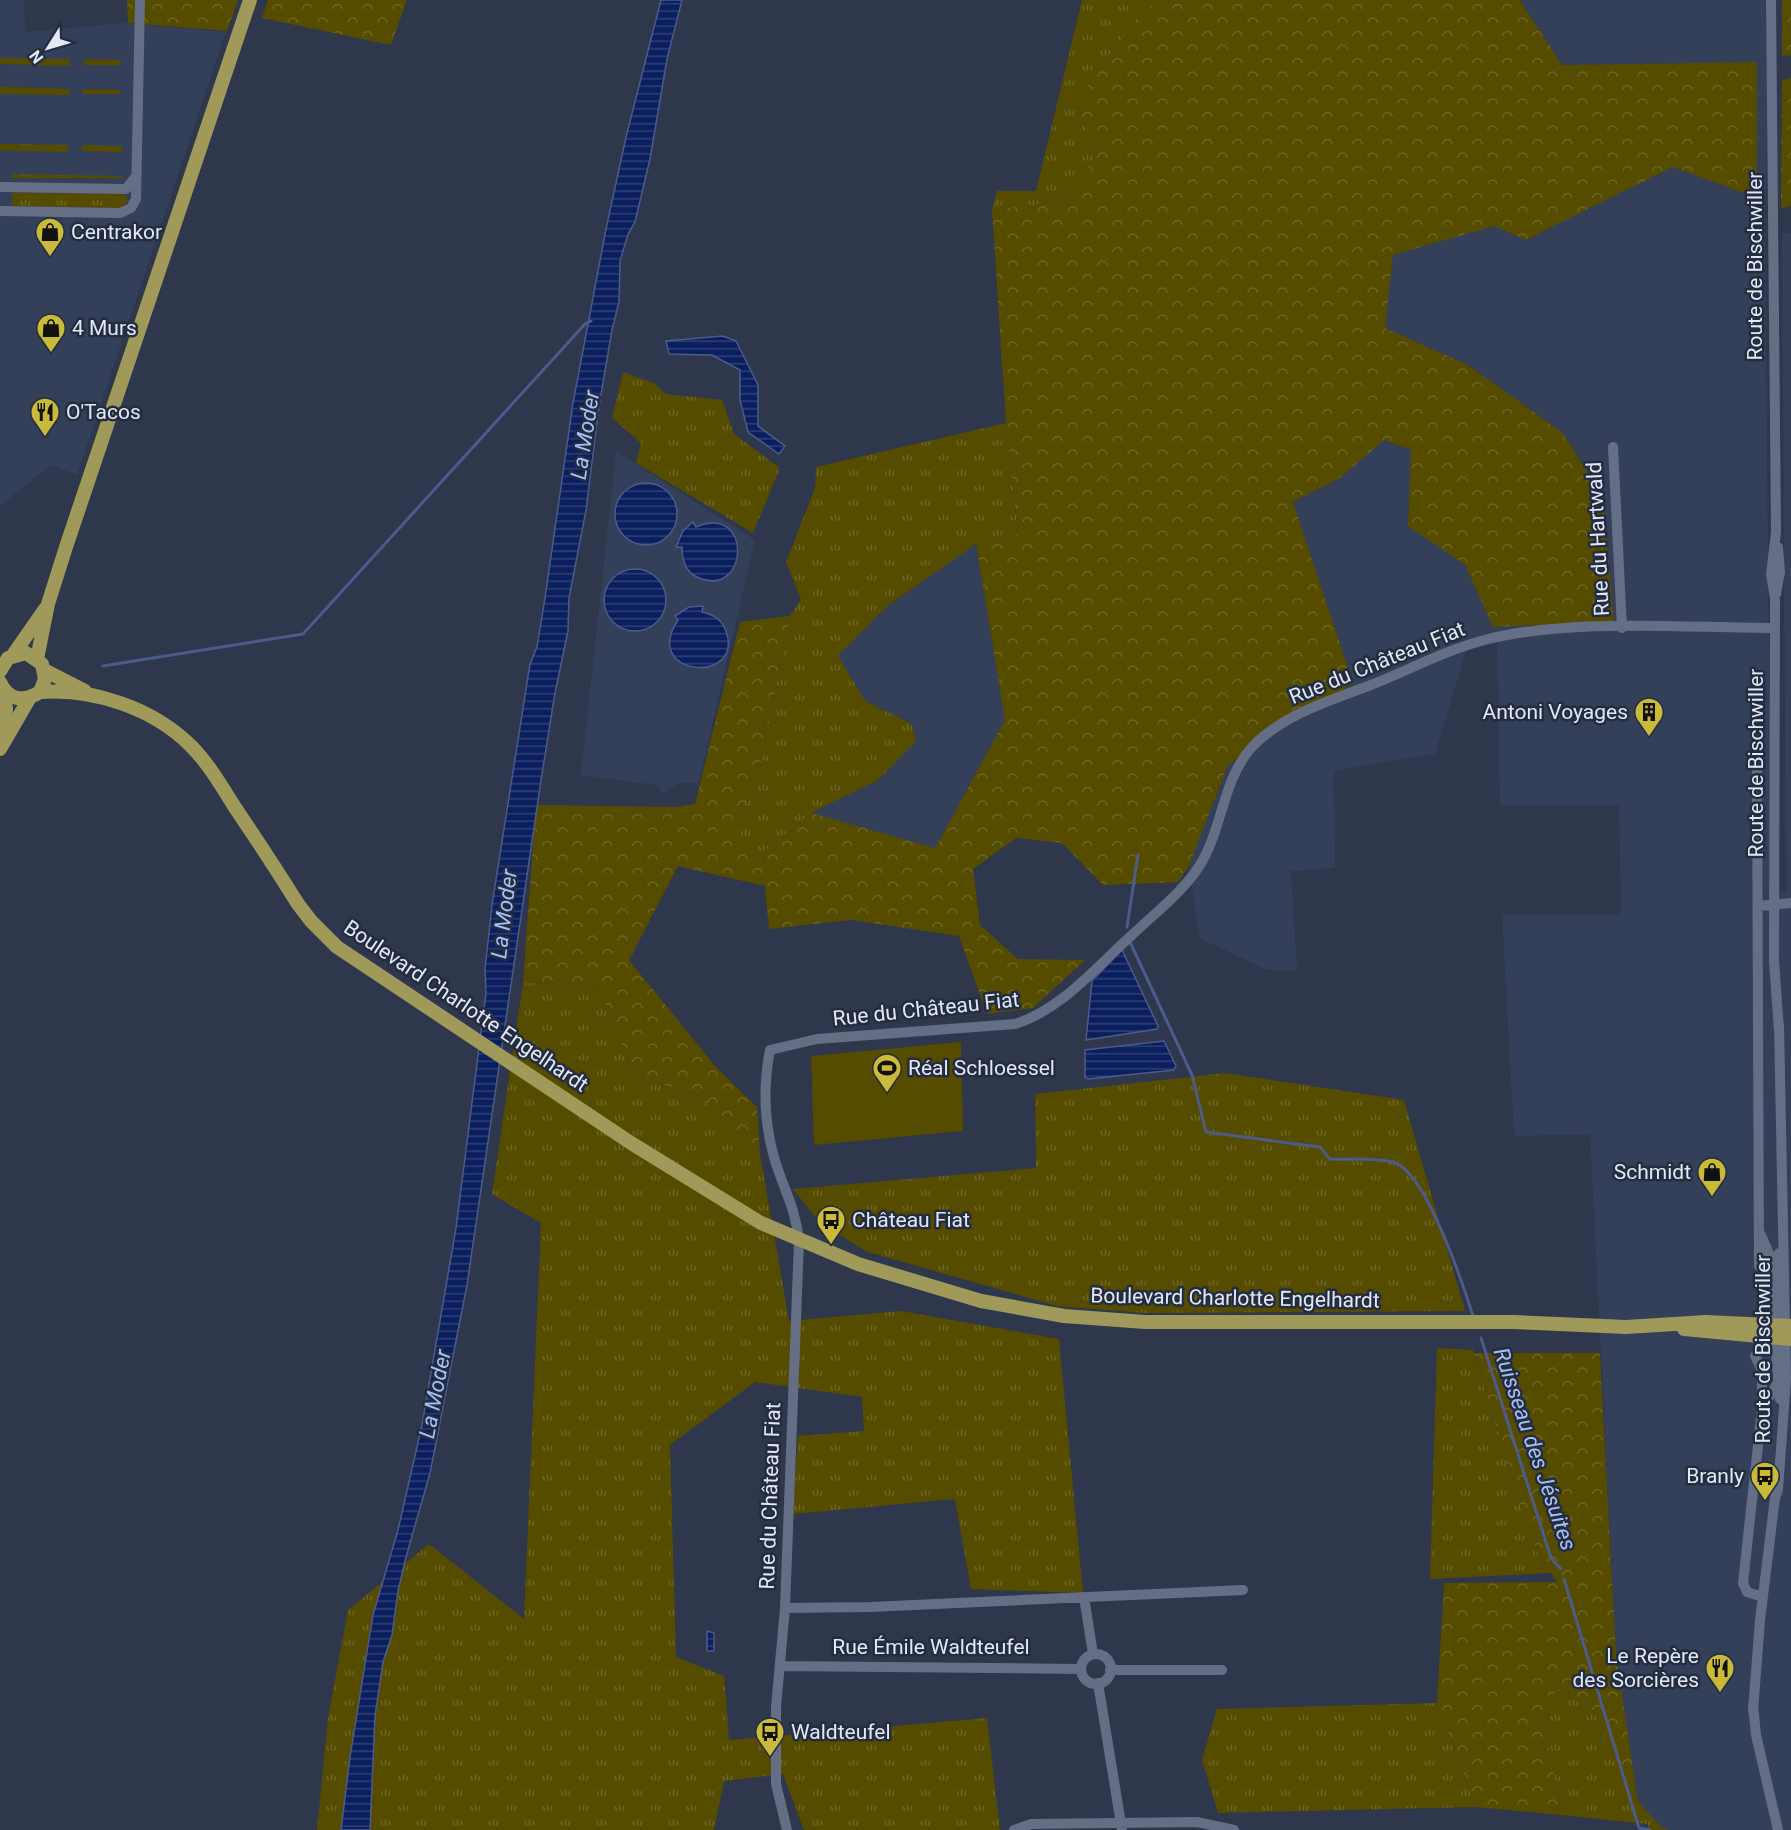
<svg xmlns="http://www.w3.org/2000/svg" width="1791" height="1830" font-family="Roboto,sans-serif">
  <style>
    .built { fill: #344059 }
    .grass { fill: url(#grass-tufts) }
    .forest { fill: url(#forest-crowns) }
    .pitch { fill: #554c00 }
    .water { fill: url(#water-rules); stroke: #4c5b8b; stroke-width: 1.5 }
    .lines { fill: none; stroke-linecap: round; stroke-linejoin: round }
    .stream { stroke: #4c5b8b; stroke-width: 3 }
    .minor { stroke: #646f85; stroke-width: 10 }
    .major { stroke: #9f9a5a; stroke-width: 14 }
    .labels { text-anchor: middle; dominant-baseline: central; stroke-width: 5; stroke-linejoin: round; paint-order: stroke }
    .poi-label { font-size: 21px; fill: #e2e8f5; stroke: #242d40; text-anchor: start }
    .street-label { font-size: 21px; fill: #e2e8f5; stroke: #242d40 }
    .water-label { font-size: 22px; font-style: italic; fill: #a6c0fa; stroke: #242d40 }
  </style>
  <defs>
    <pattern id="grass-tufts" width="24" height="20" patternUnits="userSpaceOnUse" patternTransform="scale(1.5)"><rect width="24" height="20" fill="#554c00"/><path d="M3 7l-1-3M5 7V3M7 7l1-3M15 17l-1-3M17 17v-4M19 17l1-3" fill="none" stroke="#6d6626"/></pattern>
    <pattern id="forest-crowns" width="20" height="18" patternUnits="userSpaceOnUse" patternTransform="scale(1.5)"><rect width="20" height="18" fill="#554c00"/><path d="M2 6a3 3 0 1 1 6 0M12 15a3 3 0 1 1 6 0" fill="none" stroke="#6d6626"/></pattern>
    <pattern id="water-rules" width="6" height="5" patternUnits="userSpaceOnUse" patternTransform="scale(1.5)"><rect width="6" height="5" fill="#0b1f5e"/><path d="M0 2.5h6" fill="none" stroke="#2e4076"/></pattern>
  </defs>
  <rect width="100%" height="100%" fill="#2e374b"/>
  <path class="built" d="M0,0H24L25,32L123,23L226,32L77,475L51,465L0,506Z
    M1520,0H1770L1765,233L1771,893L1786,891L1782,234L1791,233V1830H1670L1662,1828L1638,1802L1616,1655L1590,1134L1514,1136L1502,914L1621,915L1619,806H1500L1497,643L1466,651L1435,754L1334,771L1335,868L1291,871L1297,970H1267L1199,938L1189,866L1228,765L1353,683L1293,502L1340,478L1384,440L1411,450L1408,526L1465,565L1493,627L1614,622L1604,499L1563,433L1468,365L1385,328L1393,254L1494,226L1526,240L1673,167L1757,198V62L1562,65Z
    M616,451L755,540L699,782L679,783L663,793L656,785L581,775Z
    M976,544L1005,720L935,848L811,813L877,781L912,724L865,701L838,656L886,607Z"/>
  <path class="grass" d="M1082,0H1199L1146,6L1079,108L1097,153L1066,201L992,210L997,191H1036Z
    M0,58L70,59V66L0,64Z
    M84,59L121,60V65H84Z
    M0,87L69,89V95L0,94Z
    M83,89L120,90V94H83Z
    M0,144L68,145V152L0,150Z
    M82,145L122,146V152L82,151Z
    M12,174L123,176L122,178H12Z
    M12,193L120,194L126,196L128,201L121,208L12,206Z
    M623,372L654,383L666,394L722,400L734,434L780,468L753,533L636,463L641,443L612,418Z
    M1006,423L1018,535L976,544L886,607L838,656L865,701L912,724L916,741L877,781L811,813L761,854L726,839L759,773L790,616L801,599L786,562L815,488L816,467Z
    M523,982L599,989L634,1076L700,1096L760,1154L789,1321L901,1311L1059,1339L1083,1593L971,1589L955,1499L793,1514L798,1436L864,1431L862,1397L755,1382L670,1445L676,1657L724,1676L729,1740L987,1718L1000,1830H804L783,1774L724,1781L714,1830H317L328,1717L348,1610L429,1544L524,1619L541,1223L492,1194Z
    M1226,1073L1404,1100L1465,1311L1144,1313L1057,1306L868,1252L821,1224L793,1189L1036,1168L1035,1094Z
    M1437,1348L1473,1350L1522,1511L1538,1553L1551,1573L1430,1579Z
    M1557,1688L1596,1713L1638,1801L1662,1828L1670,1830H1647L1648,1824L1561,1815L1545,1728Z
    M1437,1703L1476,1807L1218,1813L1202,1760L1217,1709Z"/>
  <path class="forest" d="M127,0H238L227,31L128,23Z
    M268,0H407L391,45L262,18Z
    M1199,0H1520L1562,65L1757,62V198L1673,167L1526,240L1494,226L1393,255L1385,328L1468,365L1563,433L1604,499L1614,622L1493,627L1465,565L1408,526L1411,450L1384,440L1340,478L1293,502L1353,683L1228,765L1189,866L1178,882L1103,885L1062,843L1016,838L973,869L980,925L1018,959L1085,960L1033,1008L987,1014L959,936L851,920L769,929L765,886L678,866L629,960L715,1066L757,1107L760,1154L700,1096L634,1076L599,989L523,982L536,805L677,807L695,804L740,622L790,616L759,773L727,839L761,854L811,813L935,848L1005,720L976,544L1018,534L1006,423L992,210L1066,201L1097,153L1079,108L1089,81L1146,6Z
    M1782,0H1791V55L1782,56Z
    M1791,78V206L1781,208L1782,80Z
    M1474,1353H1600L1616,1655L1638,1802L1596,1713L1557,1688L1545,1728L1561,1815L1476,1807L1437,1703L1444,1583L1557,1582L1538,1553L1522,1511Z"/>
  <path class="pitch" d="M961,1042L963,1131L814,1145L811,1056Z"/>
  <path class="water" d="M661,0H682L667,59L650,159L635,222L628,234L620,261L619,302L612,330L599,406L586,510L569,598L568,631L555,693L541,780L467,1285L430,1473L406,1557L398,1591L392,1635L383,1662L375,1716L370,1830H341L350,1757L373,1615L398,1530L422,1425L456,1228L486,993L485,969L492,905L530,664L537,647L545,598L573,403L606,229L626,137Z
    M723,336L736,341L758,385V426L785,446L779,454L748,432L740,400V370L712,355L669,354L666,341Z
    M615 514a31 31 0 1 1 62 0a31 31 0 1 1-62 0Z
    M693,522L696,527C753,503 749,598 699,578C686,573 682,560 682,547H676L683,531Z
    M604 600a31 31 0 1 1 62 0a31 31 0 1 1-62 0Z
    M703,606L702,612C713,614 722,620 726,631C745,685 640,677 678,620L675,616L689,607Z
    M1122,950L1158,1026L1157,1029L1086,1040L1092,981Z
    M1164,1041L1176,1066L1174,1070L1088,1079L1085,1077V1050Z
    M707,1631L714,1633V1651H707Z"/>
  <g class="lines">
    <path class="stream" d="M103,666L303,634L585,324L591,321
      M1127,927L1138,855
      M1130,942L1192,1075L1206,1132L1320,1147L1330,1159C1350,1160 1376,1157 1395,1163C1426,1173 1463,1284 1473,1316
      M1481,1338L1551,1558L1561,1569
      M1564,1579L1639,1828L1650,1830"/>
    <path class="minor" d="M1771,0L1776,532L1771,574L1775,599L1774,961L1779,1031
      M0,187L126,189L137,175
      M0,211L120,213L131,208L136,199L140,0
      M1613,447L1622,628
      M1776,594L1780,572L1778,547
      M1757,768L1759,1266
      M1758,906L1791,903
      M1761,1235L1776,1270
      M1779,1253C1772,1303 1775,1350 1780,1399
      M1755,1356L1762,1370V1409
      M1084,1597L1093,1654
      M1763,1597L1747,1592L1743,1583L1762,1409L1778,1382
      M785,1608L870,1607L1243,1590
      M1081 1669a15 15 0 1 1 30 0a15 15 0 1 1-30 0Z
      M780,1666L1081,1669
      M1110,1670H1222
      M1098,1683L1122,1830
      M1753,1704L1756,1735L1778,1830
      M1753,1711L1760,1620L1775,1498L1778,1490L1786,1379L1779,1024
      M787,1830L776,1784V1707L785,1608L799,1241C795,1205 783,1189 774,1157C764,1122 763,1086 770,1050L817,1039L1015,1024C1061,1010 1096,967 1132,935C1155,913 1183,892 1200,865C1223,828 1222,780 1252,747C1282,715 1331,700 1371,685C1409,670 1448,649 1488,639C1575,618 1685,628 1775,628
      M1014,1830L1031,1824L1197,1822L1234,1830"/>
    <path class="major" d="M13,655L45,609
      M37,659L48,604L66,547L250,0
      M44,670L85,691
      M0,671L8,658L26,653L42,664L45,679L40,692C24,702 8,701 0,682
      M40,692C93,688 153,708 191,746C209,764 222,787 236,809C257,840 278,872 298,904L311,921L337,947L631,1143L761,1223L858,1264L981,1301L1064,1316L1145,1322H1514L1626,1327L1706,1322L1791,1326
      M3,736L6,709L4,691
      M0,749L29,699
      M1684,1329L1791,1339"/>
  </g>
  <defs>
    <g id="shop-pin" transform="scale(1.5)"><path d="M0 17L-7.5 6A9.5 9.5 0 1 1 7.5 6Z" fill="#caba3a" stroke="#242d40"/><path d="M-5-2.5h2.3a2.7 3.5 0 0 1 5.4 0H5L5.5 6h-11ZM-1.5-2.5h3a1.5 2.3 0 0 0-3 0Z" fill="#111"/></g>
    <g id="restaurant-pin" transform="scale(1.5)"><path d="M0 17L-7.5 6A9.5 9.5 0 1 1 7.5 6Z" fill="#caba3a" stroke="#242d40"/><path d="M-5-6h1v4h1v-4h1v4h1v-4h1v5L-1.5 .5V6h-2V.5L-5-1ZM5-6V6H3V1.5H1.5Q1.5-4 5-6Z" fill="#111"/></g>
    <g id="building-pin" transform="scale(1.5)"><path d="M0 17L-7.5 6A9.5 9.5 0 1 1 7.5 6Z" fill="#caba3a" stroke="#242d40"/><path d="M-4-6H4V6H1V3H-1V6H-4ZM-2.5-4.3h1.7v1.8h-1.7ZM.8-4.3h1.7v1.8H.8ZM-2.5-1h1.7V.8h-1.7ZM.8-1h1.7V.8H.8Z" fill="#111"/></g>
    <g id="stadium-pin" transform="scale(1.5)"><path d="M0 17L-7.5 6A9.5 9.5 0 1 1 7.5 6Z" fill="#caba3a" stroke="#242d40"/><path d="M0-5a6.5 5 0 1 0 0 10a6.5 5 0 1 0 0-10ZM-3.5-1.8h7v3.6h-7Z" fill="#111"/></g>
    <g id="bus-pin" transform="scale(1.5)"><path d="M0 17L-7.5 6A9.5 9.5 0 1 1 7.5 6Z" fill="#caba3a" stroke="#242d40"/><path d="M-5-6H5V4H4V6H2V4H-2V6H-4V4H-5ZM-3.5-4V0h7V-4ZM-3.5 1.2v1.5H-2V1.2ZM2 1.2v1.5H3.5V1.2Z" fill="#111"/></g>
  </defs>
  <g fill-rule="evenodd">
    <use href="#shop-pin" x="50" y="232"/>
    <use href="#shop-pin" x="51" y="328"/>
    <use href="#restaurant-pin" x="45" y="412"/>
    <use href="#building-pin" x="1649" y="712"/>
    <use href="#stadium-pin" x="887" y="1068"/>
    <use href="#shop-pin" x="1712" y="1172"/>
    <use href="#bus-pin" x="831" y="1220"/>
    <use href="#bus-pin" x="1765" y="1476"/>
    <use href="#restaurant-pin" x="1720" y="1668"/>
    <use href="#bus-pin" x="770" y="1732"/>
  </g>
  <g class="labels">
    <g class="poi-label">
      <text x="71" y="232">Centrakor</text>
      <text x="72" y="328">4 Murs</text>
      <text x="66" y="412">O'Tacos</text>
      <text x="1628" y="712" text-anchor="end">Antoni Voyages</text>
      <text x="908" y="1068">Réal Schloessel</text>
      <text x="1691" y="1172" text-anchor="end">Schmidt</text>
      <text x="852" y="1220">Château Fiat</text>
      <text x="1744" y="1476" text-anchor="end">Branly</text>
      <text x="1699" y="1656" text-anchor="end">Le Repère<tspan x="1699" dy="24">des Sorcières</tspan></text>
      <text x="791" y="1732">Waldteufel</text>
    </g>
    <g class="street-label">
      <text transform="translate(1755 266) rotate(-90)">Route de Bischwiller</text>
      <text transform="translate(1598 539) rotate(-93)">Rue du Hartwald</text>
      <text transform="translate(1377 663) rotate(-22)">Rue du Château Fiat</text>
      <text transform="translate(1756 763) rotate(-90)">Route de Bischwiller</text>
      <text transform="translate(466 1006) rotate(34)">Boulevard Charlotte Engelhardt</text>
      <text transform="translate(926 1009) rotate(-6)">Rue du Château Fiat</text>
      <text transform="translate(1235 1298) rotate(1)">Boulevard Charlotte Engelhardt</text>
      <text transform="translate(1763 1349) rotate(-90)">Route de Bischwiller</text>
      <text transform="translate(770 1496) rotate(-88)">Rue du Château Fiat</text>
      <text x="931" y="1647">Rue Émile Waldteufel</text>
    </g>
    <g class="water-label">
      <text transform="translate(585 435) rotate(-81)">La Moder</text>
      <text transform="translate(504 914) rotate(-83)">La Moder</text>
      <text transform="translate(435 1394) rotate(-79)">La Moder</text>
      <text transform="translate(1535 1449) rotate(71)">Ruisseau des Jésuites</text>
    </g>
  </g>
  <g transform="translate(48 48) rotate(233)" stroke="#242d40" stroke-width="4.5" paint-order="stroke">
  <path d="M0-4.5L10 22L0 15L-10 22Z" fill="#e2e8f5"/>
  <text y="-9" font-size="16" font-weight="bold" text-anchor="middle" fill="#e2e8f5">N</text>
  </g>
</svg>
